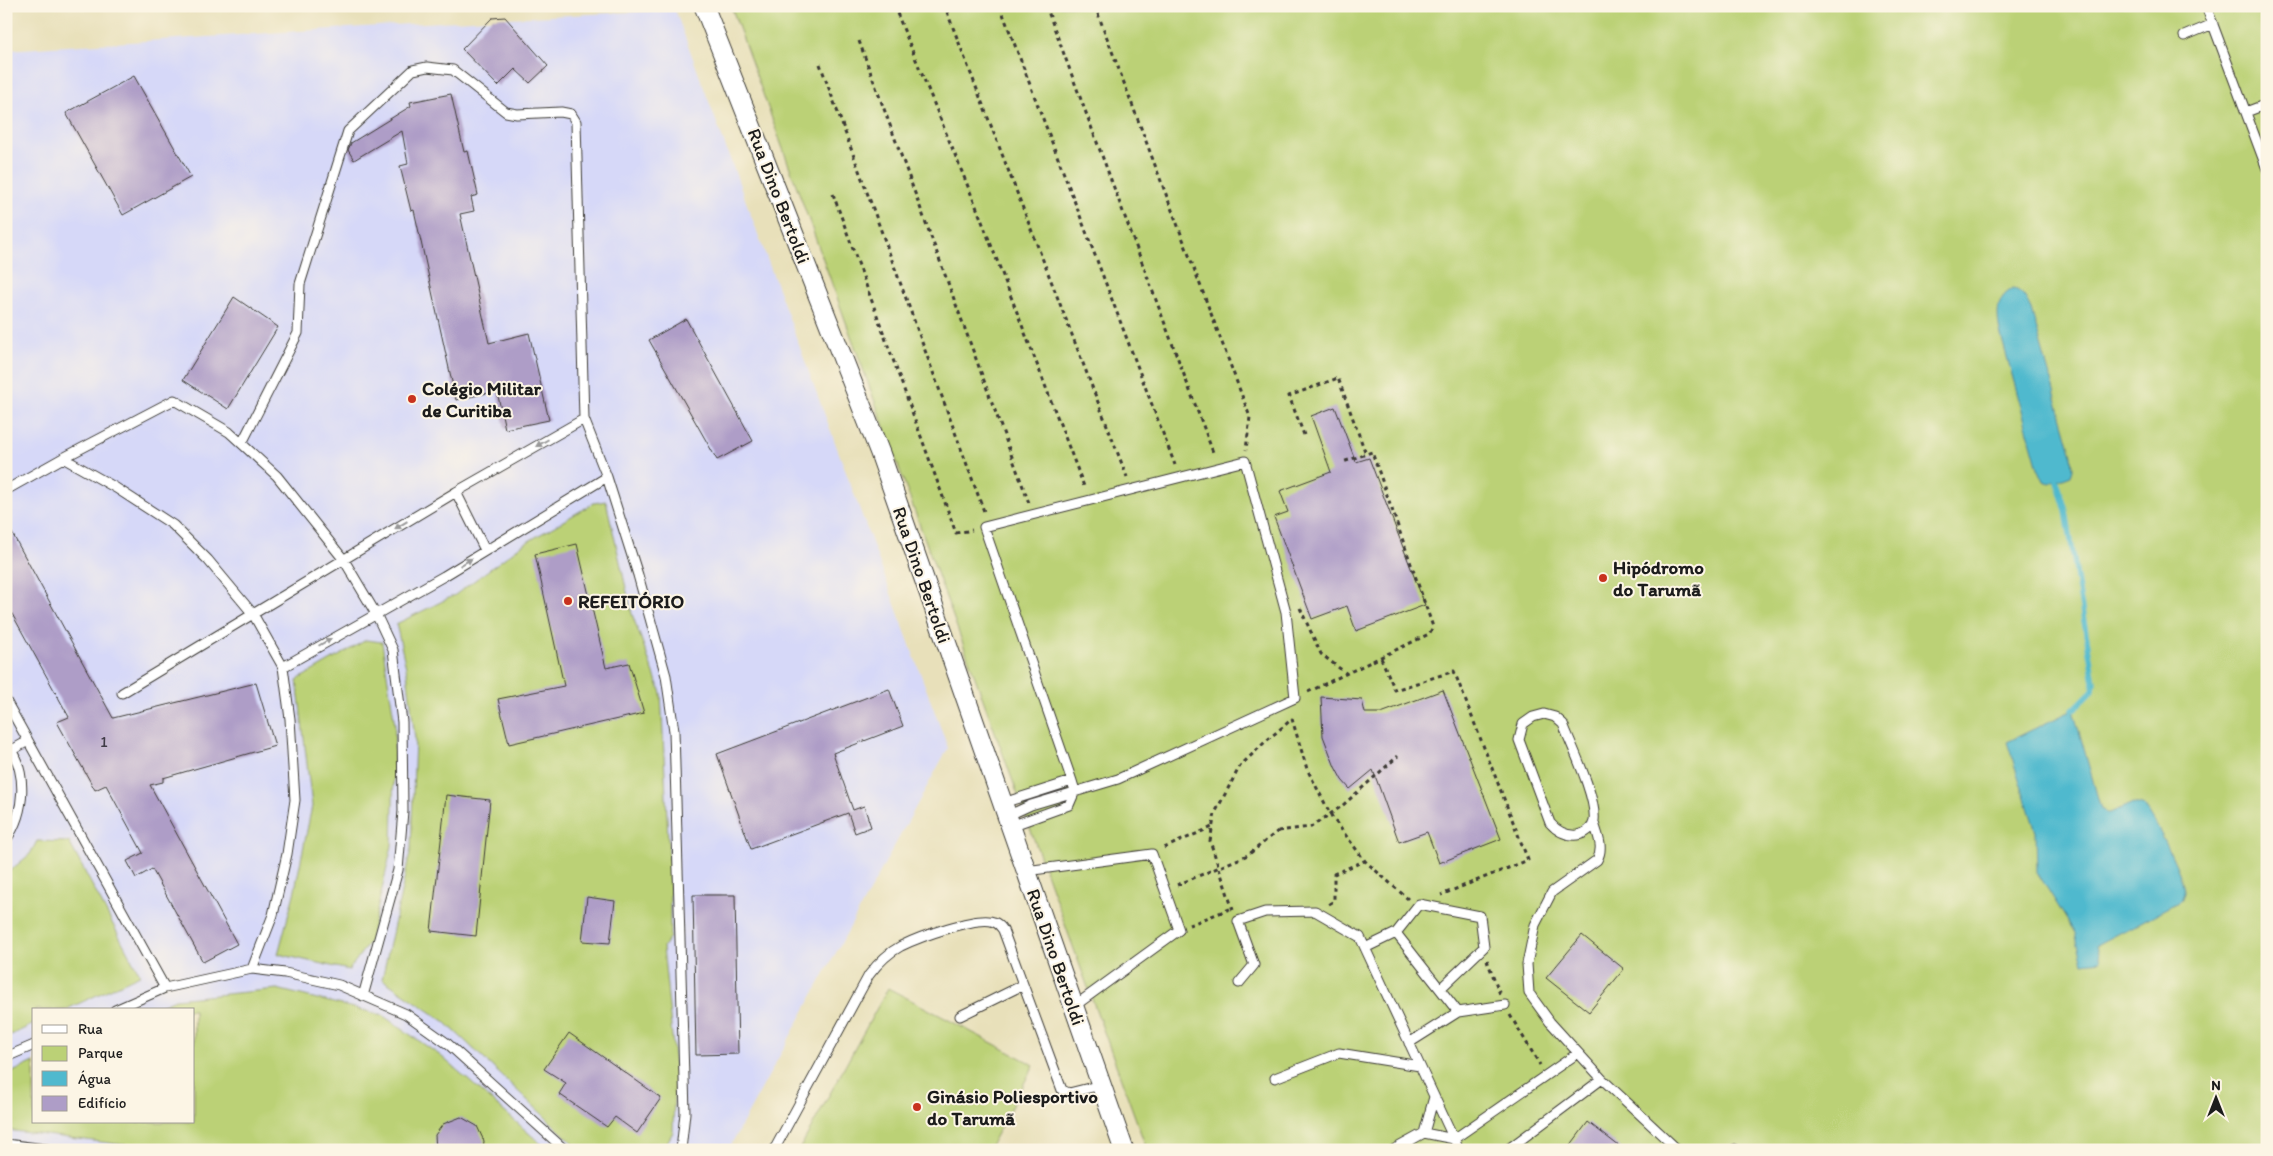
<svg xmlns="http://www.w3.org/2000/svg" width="2273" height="1156" font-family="Itim,sans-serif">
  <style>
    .built { fill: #d6d8f8; fill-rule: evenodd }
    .green { fill: #bbd176; stroke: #6c7649 }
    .water { fill: #50b9ce; stroke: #366a75 }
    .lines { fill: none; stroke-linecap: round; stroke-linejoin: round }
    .stream { stroke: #50b9ce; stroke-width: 5.5 }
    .building { fill: #ae9dc7 }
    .lane-casing { stroke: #3b3934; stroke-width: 11 }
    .street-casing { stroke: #3b3934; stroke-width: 21 }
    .path { stroke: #3b3934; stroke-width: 3; stroke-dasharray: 4 4; stroke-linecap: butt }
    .lane { stroke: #fff; stroke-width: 9 }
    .street { stroke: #fff; stroke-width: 19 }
    .path-bridge { stroke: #3b3934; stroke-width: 3; stroke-dasharray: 4 4; stroke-linecap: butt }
    .oneway { fill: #999 }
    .poi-dot { fill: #c8321e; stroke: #fcf5e5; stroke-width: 2 }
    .labels { text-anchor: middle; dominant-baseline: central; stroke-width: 4; stroke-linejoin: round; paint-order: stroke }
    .number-label { font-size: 16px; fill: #403c47 }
    .street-label { font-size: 19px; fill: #1c1c1c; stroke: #fcf5e5 }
    .poi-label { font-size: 19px; font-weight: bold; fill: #1c1c1c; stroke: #fcf5e5; text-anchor: start }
  </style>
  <rect width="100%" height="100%" fill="#fcf5e5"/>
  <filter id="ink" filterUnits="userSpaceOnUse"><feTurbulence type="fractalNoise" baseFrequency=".02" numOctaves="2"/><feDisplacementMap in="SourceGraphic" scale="10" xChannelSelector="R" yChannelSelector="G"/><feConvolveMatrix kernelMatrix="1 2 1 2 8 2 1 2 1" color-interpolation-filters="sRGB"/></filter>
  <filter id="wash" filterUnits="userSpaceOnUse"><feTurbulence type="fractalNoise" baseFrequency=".0096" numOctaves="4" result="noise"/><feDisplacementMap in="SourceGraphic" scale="20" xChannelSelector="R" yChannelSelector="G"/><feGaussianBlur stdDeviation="1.12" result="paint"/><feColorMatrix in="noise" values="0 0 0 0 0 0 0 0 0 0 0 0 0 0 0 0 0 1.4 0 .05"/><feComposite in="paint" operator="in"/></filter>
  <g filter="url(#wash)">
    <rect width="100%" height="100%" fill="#e8e0ba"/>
    <path class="built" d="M675,10L948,748L728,1150H6V50L488,19ZM34,1010H194V1122H34Z"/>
    <path class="green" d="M731,6H2267V1150H1147Z
      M606,501L632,614L661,693L670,880V937L663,947L675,1066L673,1132L663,1150H580L444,1021L382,979L411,848L415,739L407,672L396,624L455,595L522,545L594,503Z
      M366,640L382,642L395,725L392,846L370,941L349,970L278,954L294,894L312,806L297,680Z
      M37,841L69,842L140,975L65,1010H34V1024L11,1035L6,1027V874L30,854Z
      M888,988L1034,1065L988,1150H799Z
      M277,989L382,1015L441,1056L548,1150H165L6,1130V1075L34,1062V1122H194V1010H150L175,999Z"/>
    <path class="water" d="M2013,289C2023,290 2027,301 2031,309L2072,455L2073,469L2071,475L2050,483L2044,481L2038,468L2000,332C1997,316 1995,297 2013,289Z
      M2073,710L2101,809L2107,813H2110L2133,803L2144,806C2154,818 2186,879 2184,893C2183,896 2182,898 2181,901L2097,945L2101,961L2083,963L2075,933L2037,872L2036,832L2007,742Z"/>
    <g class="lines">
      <path class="stream" d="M2057,481L2066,511L2094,682L2093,690L2073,710"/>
    </g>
    <g id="blocks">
      <path class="building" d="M505,17L548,66L530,83L515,69L498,86L462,49L492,18Z
        M134,76L191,177L123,215L66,113Z
        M451,94L464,152L468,151L478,195L471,197L474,211L460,214L489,343L529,333L549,420L505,429L497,391L456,400L414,210L411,211L400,166L408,164L402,131L354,160L348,150L351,143L411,106L410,102Z
        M234,297L278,327L228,409L183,380Z
        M686,319L753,441L717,460L649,340Z
        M1335,407L1356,462L1369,458L1425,605L1356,631L1347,606L1312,619L1274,517L1288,512L1280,491L1331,472L1311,416Z
        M6,522L113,718L256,683L275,746L163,778V782L150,785L237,944L203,962L152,869L136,878L127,861L143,853L106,785L95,790L57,722L69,717L6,603Z
        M577,544L606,668L629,663L644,713L509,744L498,699L564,686L535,554Z
        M889,689L903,726L833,753L853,810L864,806L871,827L855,833L848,813L751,849L717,754Z
        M1443,690L1501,839L1439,863L1427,832L1399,842L1373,770L1350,789L1342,780L1335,767L1323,736L1321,697L1362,700L1365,713H1381Z
        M446,795L490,800L476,936L431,931Z
        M693,895H735L738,1054L696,1055Z
        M587,897L615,901L610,943L582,941Z
        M1582,935L1624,969L1589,1012L1546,978Z
        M569,1033L661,1098L637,1133L615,1117L607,1127L559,1094L566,1083L544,1069Z
        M461,1117L477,1126L484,1141L483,1150H436L435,1135L443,1124Z
        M1588,1122L1624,1150H1567Z"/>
    </g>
  </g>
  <g filter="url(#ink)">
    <use href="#blocks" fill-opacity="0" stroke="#3b3934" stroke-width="1"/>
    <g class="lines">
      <g class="lane-casing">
        <path id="lane" d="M2206,6L2267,169
          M2184,36L2213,24
          M2246,112L2267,104
          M242,443L298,333L300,284L348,131L413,70L427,67L453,70L506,112L517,114L561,112L571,114L576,122L584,419L607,477L638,575L666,676L674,731L685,1113L681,1150
          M63,458L116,488L173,525L208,560L253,614L122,693
          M6,490L63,458L174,400L229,432L277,476L344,560L376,614L393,650L402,722L403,811L398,870L363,996
          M456,492L485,550
          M283,667L444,576L607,477
          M6,701L165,988
          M1544,714L1555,717L1563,724C1572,747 1597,798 1594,821C1593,828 1585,834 1577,835C1566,836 1557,831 1550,823L1519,740L1523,724L1533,717Z
          M6,743C29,771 25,812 6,840
          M12,750L28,741
          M1003,803L1072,781L1075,791L1069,805L1011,826
          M1007,816L1031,805L1118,779L1295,698L1286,612L1245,461L984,527L1072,781
          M1594,823C1598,836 1604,848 1597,860L1552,892L1535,925L1527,964L1529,993L1550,1022L1602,1079
          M1026,871L1152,854L1179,930L1073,1007
          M1396,933L1458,1012
          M1365,948L1396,933L1419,904L1480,916L1484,947L1440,989
          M252,969L273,915L287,854L295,800L290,719L283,667L253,614L456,492L584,419
          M1239,983L1254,965L1238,921L1265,912L1315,911L1360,937L1420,1066
          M115,1010L165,988L252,969L285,973L339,985L406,1014L448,1044L565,1150
          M960,1016L1023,985
          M1409,1043L1458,1012L1505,1005
          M6,1057L34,1045
          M1275,1078L1339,1053L1420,1066L1454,1139L1578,1053
          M1424,1133L1434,1097
          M6,1144L53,1150
          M774,1150L869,975C878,963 888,953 901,946C917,938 978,915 994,922C997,923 1001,927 1003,930L1062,1090L1069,1093L1101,1085
          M1393,1150L1424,1133L1454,1139L1459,1150
          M1507,1150L1602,1079L1678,1150
          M1734,1150L1735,1149"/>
      </g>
      <g class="street-casing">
        <path id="street" d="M704,6L880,453L1124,1150"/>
      </g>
      <path class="path" d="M894,6L978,211L1085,489
        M1000,6L1175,465
        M1046,6L1214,455
        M1095,6L1250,417L1246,450
        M947,12L1127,477
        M859,41L1029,503
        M820,64L985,514
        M833,194L956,533L972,530
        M1304,435L1289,396L1338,378L1366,454
        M1300,608L1321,654L1347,674
        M1381,658L1395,690L1454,671L1528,860L1441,895
        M1308,692L1429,634L1433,627L1372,452L1343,462
        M1164,848L1212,827
        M1177,885L1248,855L1278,831
        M1329,904L1334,901V874L1364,861
        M1233,910L1210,841L1215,813L1240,766L1265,742L1292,719L1307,769L1332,817L1365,861L1408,899
        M1189,925L1232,908
        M1487,960L1500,994
        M1510,1015L1540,1065"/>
      <use href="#lane" class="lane"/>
      <use href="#street" class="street"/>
      <path class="path-bridge" d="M1278,831L1311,827L1342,806L1398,756"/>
    </g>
    <defs><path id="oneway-solid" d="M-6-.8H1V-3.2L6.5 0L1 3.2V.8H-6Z" transform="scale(1.25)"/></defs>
    <g class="oneway">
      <use href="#oneway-solid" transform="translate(542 443) rotate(150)"/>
      <use href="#oneway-solid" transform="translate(401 525) rotate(149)"/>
      <use href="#oneway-solid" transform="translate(466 562) rotate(-31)"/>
      <use href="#oneway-solid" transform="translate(325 642) rotate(-30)"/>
    </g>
  </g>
  <g class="poi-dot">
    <circle cx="412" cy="399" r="5"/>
    <circle cx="1603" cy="578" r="5"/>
    <circle cx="568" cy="601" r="5"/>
    <circle cx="917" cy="1107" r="5"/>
  </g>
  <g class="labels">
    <g class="number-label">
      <text x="104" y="741">1</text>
    </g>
    <g class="street-label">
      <text transform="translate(779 196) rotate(69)">Rua Dino Bertoldi</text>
      <text transform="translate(922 575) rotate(71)">Rua Dino Bertoldi</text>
      <text transform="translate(1056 957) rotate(71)">Rua Dino Bertoldi</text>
    </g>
    <g class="poi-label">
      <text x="422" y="388">Colégio Militar<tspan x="422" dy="22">de Curitiba</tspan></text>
      <text x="1613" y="567">Hipódromo<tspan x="1613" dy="22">do Tarumã</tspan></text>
      <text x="578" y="601">REFEITÓRIO</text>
      <text x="927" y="1096">Ginásio Poliesportivo<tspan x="927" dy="22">do Tarumã</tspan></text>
    </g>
  </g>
  <rect width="2273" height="1156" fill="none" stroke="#fcf5e5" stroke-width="25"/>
  <rect x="32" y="1008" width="162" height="115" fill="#fcf5e5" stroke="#a29e95"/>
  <rect x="42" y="1025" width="25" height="8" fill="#ffffff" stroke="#a29e95"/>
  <text x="78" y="1034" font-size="15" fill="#1c1c1c">Rua</text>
  <rect x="42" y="1046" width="25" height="15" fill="#bbd176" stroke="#a29e95"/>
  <text x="78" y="1058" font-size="15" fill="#1c1c1c">Parque</text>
  <rect x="42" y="1071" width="25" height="15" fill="#50b9ce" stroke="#a29e95"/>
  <text x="78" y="1084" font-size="15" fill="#1c1c1c">Água</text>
  <rect x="42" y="1096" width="25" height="15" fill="#ae9dc7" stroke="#a29e95"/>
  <text x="78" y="1108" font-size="15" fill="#1c1c1c">Edifício</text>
  <g transform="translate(2216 1098)" stroke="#fcf5e5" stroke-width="4" paint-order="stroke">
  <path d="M0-4L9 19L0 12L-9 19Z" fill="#1c1c1c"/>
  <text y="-8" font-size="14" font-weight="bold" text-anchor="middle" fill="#1c1c1c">N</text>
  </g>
</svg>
